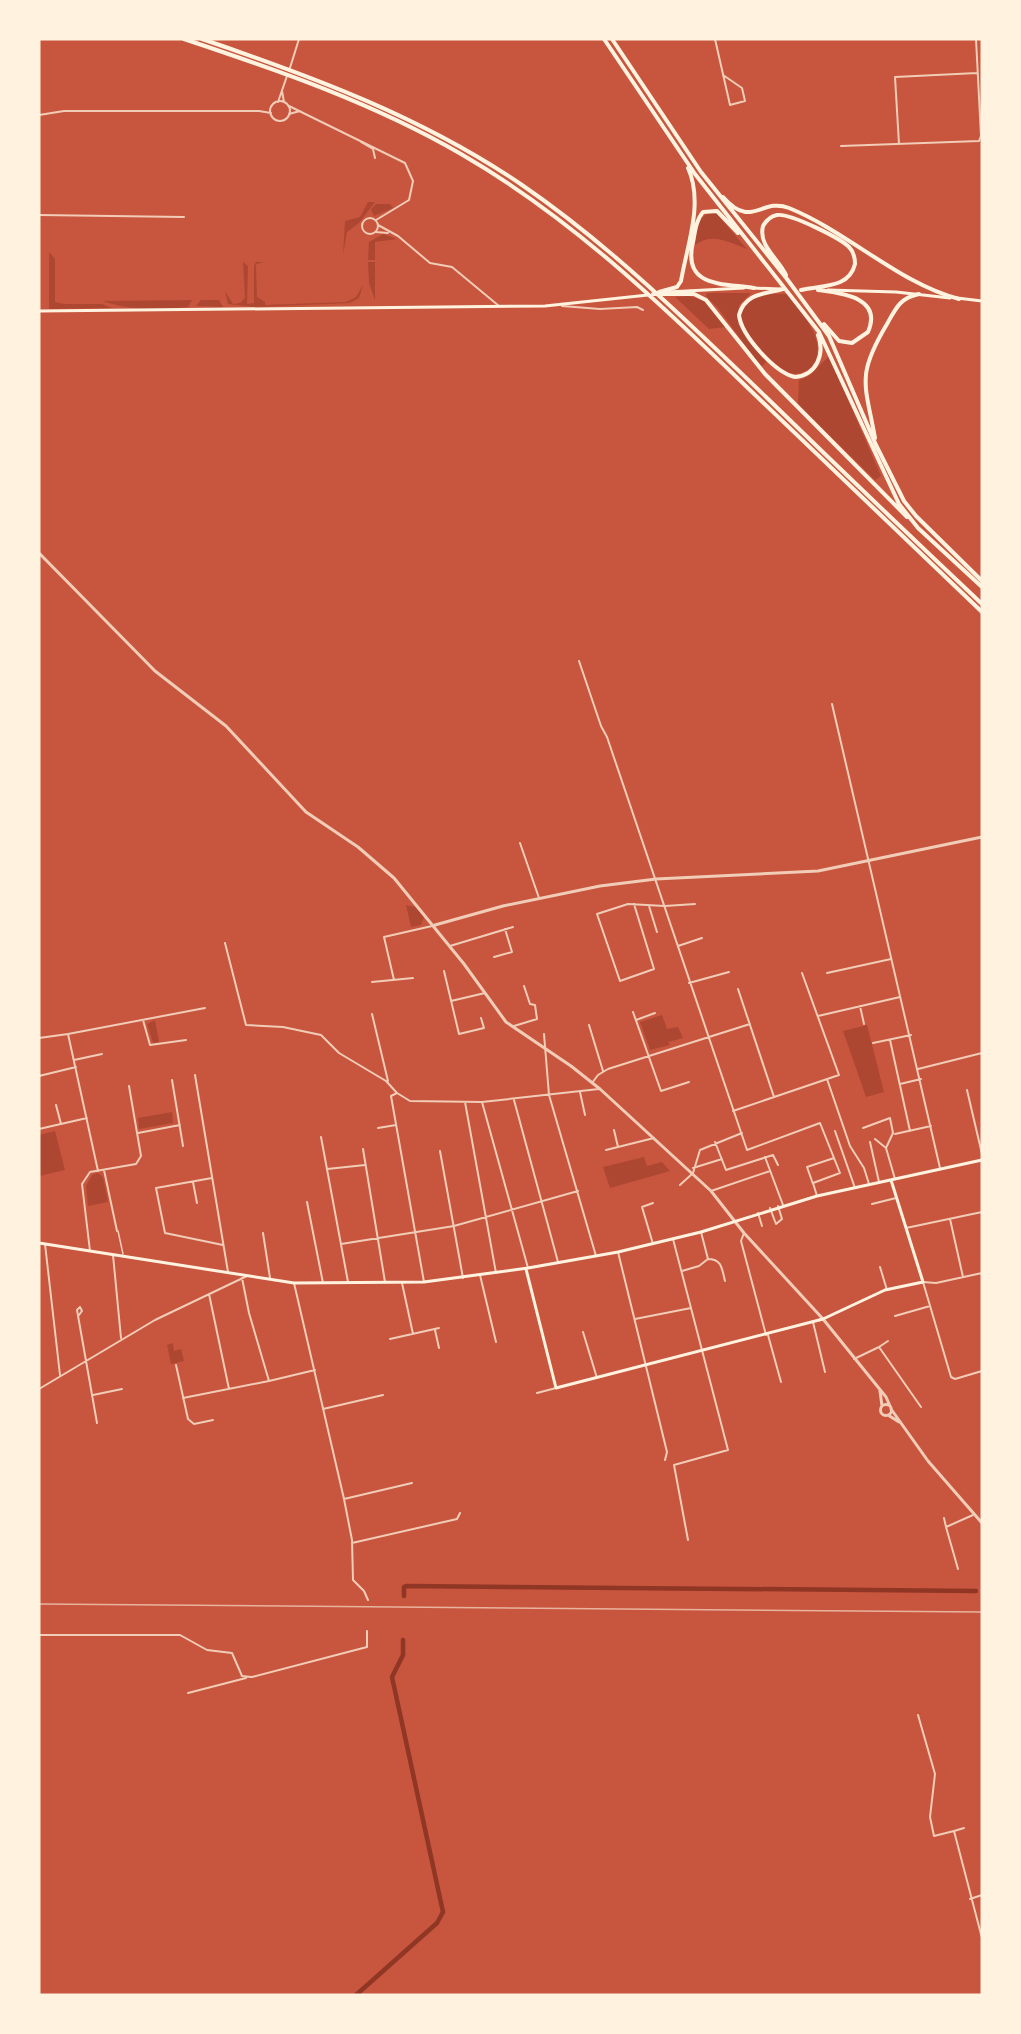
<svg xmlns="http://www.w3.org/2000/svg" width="1021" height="2034" font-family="'Noto Sans',sans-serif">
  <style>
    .green { fill: #ae4732 }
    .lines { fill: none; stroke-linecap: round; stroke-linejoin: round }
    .canal { stroke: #8f3625; stroke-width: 4.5 }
    .pedestrian { stroke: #f1ccb7; stroke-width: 1.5 }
    .minor { stroke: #f1ccb7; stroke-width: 2 }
    .tertiary { stroke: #f1ccb7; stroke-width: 3 }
    .secondary { stroke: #fff3e0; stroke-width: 3 }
    .primary { stroke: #fff3e0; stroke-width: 3 }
    .trunk { stroke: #fff3e0; stroke-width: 4 }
    .motorway { stroke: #fff3e0; stroke-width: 4 }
    .rail { stroke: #e9b49f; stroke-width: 1.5 }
  </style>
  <rect width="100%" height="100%" fill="#c8553d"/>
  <path class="green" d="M368,202H375L359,223L347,232L343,255L345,221L360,217Z
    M376,204H390L393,208L374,216L371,209Z
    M710,213L717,214L747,249C728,242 712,232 695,245C697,233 696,218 710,213Z
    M383,234L397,239L375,242V260H368L369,242Z
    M49,252L55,259V302L64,304H102L112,308L49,309Z
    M243,262L248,266L247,304L254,303V266L256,262H264L256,264L257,297L265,302V305L346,302L356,297L363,285L359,298L350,303L254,307L228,304L225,291L233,304L240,303L245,298Z
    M368,262H375V300L369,283Z
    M707,293H751L739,305L738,324L767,361L761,367L718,308L706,296Z
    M767,294H789C801,313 831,344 811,367C806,373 797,375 790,373C776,369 735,326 742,311C746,300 756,298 767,294Z
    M689,296L704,301L726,327L709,329L675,297Z
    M192,300L188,307C161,310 129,311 103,301Z
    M201,300H219L223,307L196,306Z
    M829,356L881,476L875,480L798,404L799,380L809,376Z
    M406,905L415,907L424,917L421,925L411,927Z
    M662,1015L667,1029L678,1027L683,1038L668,1042L670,1045L650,1050L640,1022Z
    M155,1020L159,1042L153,1043L147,1024Z
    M867,1025L884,1092L866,1097L843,1031Z
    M172,1112L173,1123L139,1129L138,1118Z
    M55,1131L65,1170L39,1176V1135Z
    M644,1157L647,1166L662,1162L670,1171L610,1188L603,1167Z
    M98,1173L103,1177L108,1202L88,1206L86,1186L92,1175Z
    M173,1343L174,1351L181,1349L184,1361L171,1364L167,1345Z"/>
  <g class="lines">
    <path class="canal" d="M404,1596V1587L407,1586L976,1591
      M356,1995L437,1923L443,1912L392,1677L403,1655V1640"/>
    <path class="pedestrian" d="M118,1231L123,1254"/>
    <path class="minor" d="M715,39L730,105L745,101L742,88L723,75
      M289,71L299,39
      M282,91L284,102
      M270 111a10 10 0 1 1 20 0a10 10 0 1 1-20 0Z
      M278,102L287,76
      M289,106L405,163L413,181L409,200L376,220
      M289,114L300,111
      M39,115L64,111H259L271,113
      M361,142L373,149L375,158
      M899,144L895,77L977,73
      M841,146L979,141L981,136L976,39
      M39,215L184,217
      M362 226a8 8 0 1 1 16 0a8 8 0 1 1-16 0Z
      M378,225L398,236L430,263L452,267L499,306
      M376,232L388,233
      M562,306L600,309L637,307L643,310
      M579,661L601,726L607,737L747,1150L820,1123L840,1173L813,1183L817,1196
      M832,704L940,1168
      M520,843L539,898
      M634,904L654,969L620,981L597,914L628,904L665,906L695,904
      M649,906L657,932
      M225,943L246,1025L283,1027L321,1035L339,1053L386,1081L397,1093L410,1101L482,1102L599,1089
      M450,946L513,927
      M678,946L702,938
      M494,957L512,952L505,929
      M444,971L459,1034L484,1028L481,1018
      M827,973L891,959
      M394,980L384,937L432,926
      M372,982L413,978
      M689,983L729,972
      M738,989L774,1097
      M451,1001L485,993
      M860,1006L864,1024
      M633,1012L661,1091L689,1082
      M372,1014L388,1081
      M818,1016L900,997
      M143,1020L150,1045L186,1040
      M636,1020L655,1013
      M589,1025L603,1071
      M514,1026L537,1019L535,1005L530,1004L524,986
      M544,1034L549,1095L596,1256
      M39,1038L68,1034
      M890,1040L910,1131
      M873,1043L911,1035
      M74,1060L102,1054
      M918,1069L982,1053
      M195,1075L228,1272
      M39,1076L76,1067
      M827,1079L850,1146L864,1168L869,1184
      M172,1080L183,1146
      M592,1083L598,1075L608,1069L750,1024
      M900,1084L921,1079
      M967,1090L982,1154
      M580,1092L585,1115
      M397,1093L391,1096L424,1282
      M514,1100L558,1262
      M465,1102L496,1273
      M482,1102L528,1268
      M56,1105L61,1124
      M733,1111L839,1075L802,973
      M378,1128L396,1125
      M863,1128L890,1118L893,1133L886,1148L895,1179
      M39,1129L87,1118
      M614,1130L618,1147
      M835,1131L855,1188
      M138,1133L180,1125
      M895,1134L931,1126
      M321,1137L348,1282
      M875,1139L886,1148
      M715,1142L726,1170L773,1155L778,1165
      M870,1142L879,1182
      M363,1149L385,1282
      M606,1150L654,1138
      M440,1151L463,1278
      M765,1157L783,1205
      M693,1168L722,1159
      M327,1169L365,1165
      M104,1170L117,1231
      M98,1171L68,1034L205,1008
      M212,1178L156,1188L165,1233L223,1245
      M193,1182L197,1203
      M813,1184L807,1167L834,1158
      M680,1185L693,1173L700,1150L742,1133
      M711,1191L770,1171
      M307,1202L323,1283
      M872,1204L896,1198
      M770,1208L776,1224L782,1219L778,1206
      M758,1213L762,1226
      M950,1219L963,1277
      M906,1228L982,1212
      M263,1233L270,1278
      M744,1233L741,1241L766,1335
      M673,1239L728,1450L674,1465L688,1540
      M45,1244L60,1375
      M341,1244L454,1226L578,1191
      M653,1244L642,1207L653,1203
      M90,1251L82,1184L90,1172L136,1164L141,1156L129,1086
      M618,1252L667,1452L665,1460
      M113,1255L121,1338
      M708,1259C722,1259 722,1269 725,1281
      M880,1267L887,1290
      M682,1271L699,1266L708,1259L701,1232
      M982,1273L936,1283L923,1282L951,1377L955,1379L982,1371
      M480,1275L496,1342
      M242,1278L249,1313L269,1381L315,1370
      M294,1283L344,1499L352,1540L353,1580L364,1591L368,1600
      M402,1283L413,1334
      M209,1294L229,1389
      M79,1315L82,1311L80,1307L77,1310L97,1423
      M895,1316L930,1306
      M635,1319L691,1308
      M813,1322L825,1372
      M435,1330L439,1348
      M583,1332L597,1378
      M768,1335L781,1382
      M390,1339L439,1328
      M879,1347L888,1341
      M854,1359L879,1347L921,1407
      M176,1365L188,1419L194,1424L213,1420
      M39,1389L155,1320L247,1276
      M537,1393L556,1388
      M93,1395L122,1389
      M183,1398L269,1381
      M323,1409L383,1395
      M344,1499L412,1483
      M944,1518L946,1527
      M352,1543L457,1519L460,1513
      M958,1569L946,1527L973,1515
      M39,1635H180L207,1650L232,1653L242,1676L251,1677
      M252,1677L367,1647V1631
      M188,1693L246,1678
      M918,1715L935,1774L930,1817L934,1836L954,1831L982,1938
      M954,1831L964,1828
      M970,1899L982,1895"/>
    <path class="tertiary" d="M39,553L155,671L226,726L306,812L358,847L394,878L464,964L506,1022L571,1066L600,1089L711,1191L744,1233L823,1319L886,1397L890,1406
      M435,925L503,906L600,886L656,879L818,871L982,837
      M880,1391L882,1406
      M880.5 1410a5.5 5.5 0 1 1 11 0a5.5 5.5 0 1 1-11 0Z
      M891,1409L928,1461L982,1523
      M888,1415L899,1422"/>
    <path class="secondary" d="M39,1243L294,1283L424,1282L528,1268L618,1252L701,1232L817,1196L982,1160
      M526,1269L556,1388L823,1319L885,1290L923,1282L891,1180"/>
    <path class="primary" d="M753,288L780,289
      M828,290L896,292L950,298
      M667,292L744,288
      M957,298L982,301
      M39,311L545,306L648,295"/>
    <path class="trunk" d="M604,39L695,174L819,332L899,504L918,528L982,587
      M612,39L701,172L787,279L829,336L876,445L904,501L916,516L982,581
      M723,197C752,230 761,197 789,208C848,232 900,284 959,299
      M738,233L717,211L703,212C696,220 695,232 693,242C682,288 723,283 754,288
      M786,275C778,258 758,246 763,226C766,221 771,216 777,215C790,213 840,238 849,247C854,252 855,257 855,264C849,289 821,285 801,290
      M783,289C765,294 745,293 739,315C741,335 775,373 795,377C817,375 825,354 818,335
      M818,290C841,293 883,297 868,332L852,343L839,341L824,324
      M659,292L677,287L681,281C687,245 704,203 688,168
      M653,294H694L706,300L765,374L907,517
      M875,438C865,383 856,376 887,324C896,308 900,298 919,294"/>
    <path class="motorway" d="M184,39C280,71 373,103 461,154C570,217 661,304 751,391C828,464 905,538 982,612
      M202,39C314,77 424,118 522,185C611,246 689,323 766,397C838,467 910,536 982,604"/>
    <path class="rail" d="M39,1604L982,1612"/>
  </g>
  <rect width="1021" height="2034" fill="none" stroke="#fff3e0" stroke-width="81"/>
</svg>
